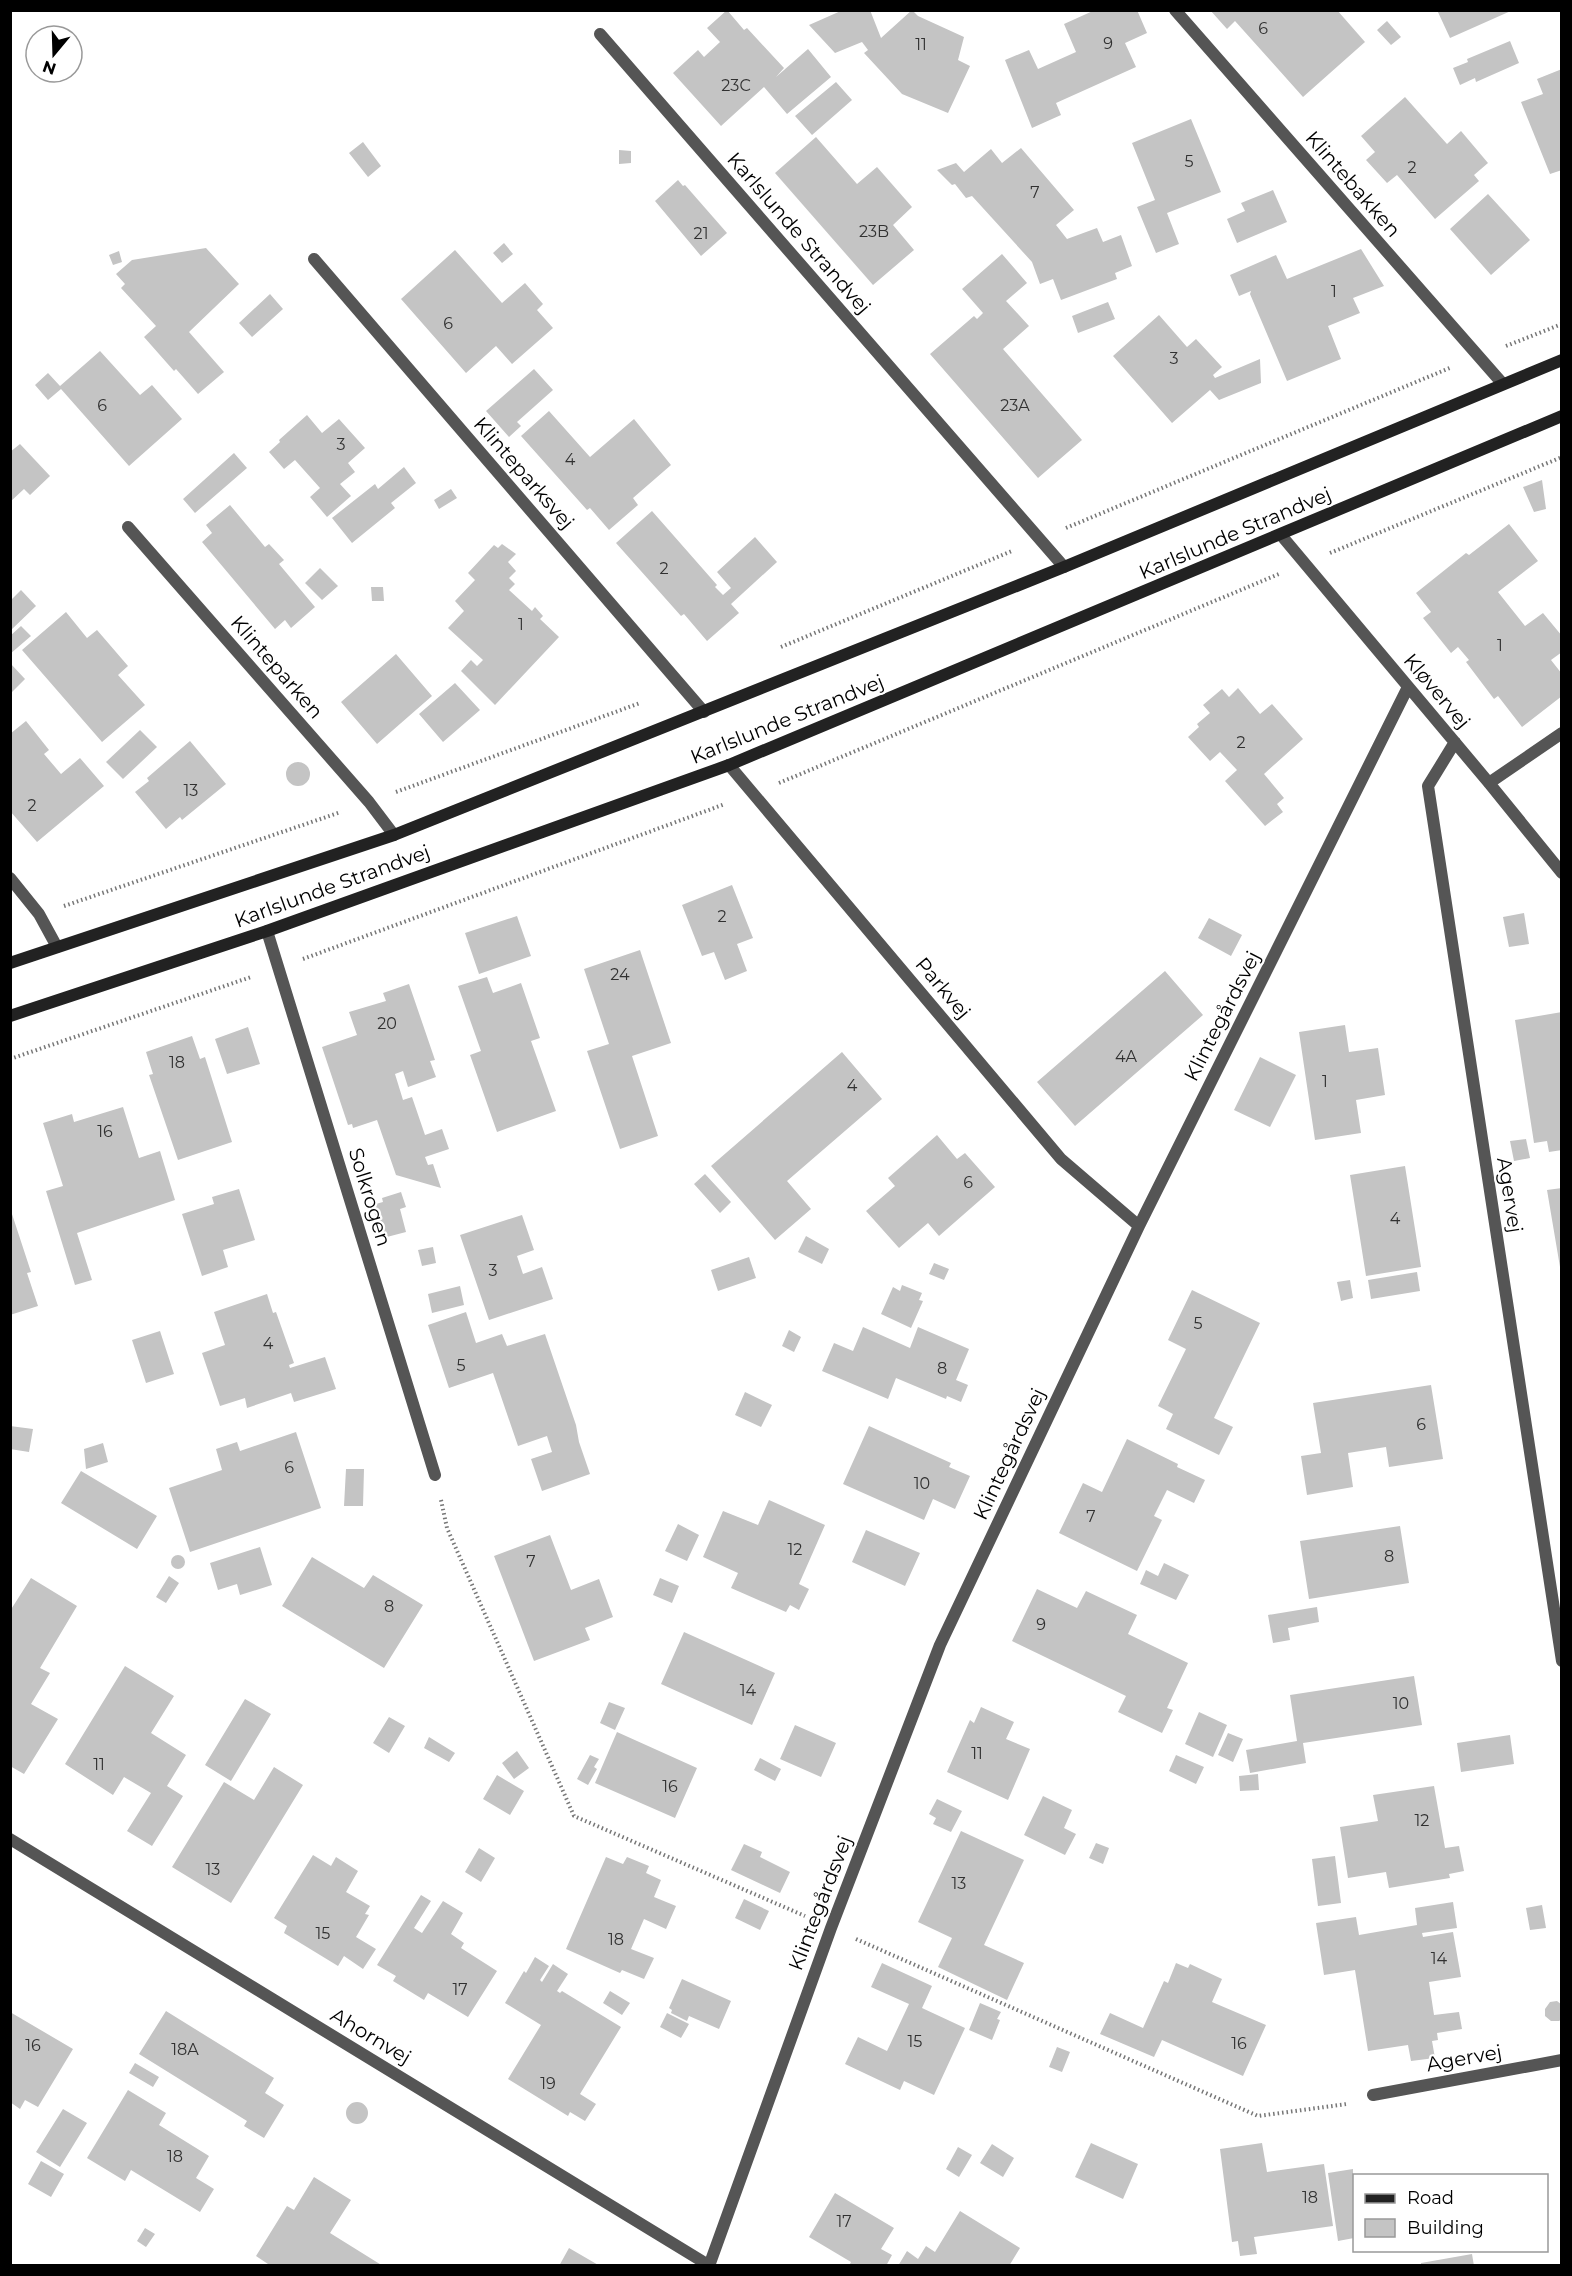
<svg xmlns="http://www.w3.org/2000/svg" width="1572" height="2276" font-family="Montserrat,sans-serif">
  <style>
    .building { fill: #c4c4c4 }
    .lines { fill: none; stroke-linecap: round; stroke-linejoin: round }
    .path { stroke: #777; stroke-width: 4; stroke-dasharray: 1.5 3; stroke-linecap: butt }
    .street { stroke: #555; stroke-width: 12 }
    .secondary { stroke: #222; stroke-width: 12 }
    .labels { text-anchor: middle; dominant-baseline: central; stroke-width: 4.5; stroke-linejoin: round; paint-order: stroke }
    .number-label { font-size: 16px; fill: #313131 }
    .street-label { font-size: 20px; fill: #000; stroke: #fff }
  </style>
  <rect width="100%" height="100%" fill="#fff"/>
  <path class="building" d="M727,10L744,30L747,28L784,68L776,77L808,49L831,77L787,114L764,87L721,126L673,73L698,50L704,57L720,42L707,28Z
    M843,10H870L881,38L912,10L918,16L964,37L958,60L970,66L948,113L902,94L864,53L868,50L862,42L835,53L809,25Z
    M1095,10H1137L1147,33L1125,43L1136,67L1056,103L1061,115L1032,128L1005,60L1029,50L1038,69L1076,52L1064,24Z
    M1210,10H1337L1365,42L1303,97L1235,21L1227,29Z
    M1437,10H1513L1450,38Z
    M1387,21L1401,37L1391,45L1377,30Z
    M1510,41L1519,63L1476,82L1475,78L1460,85L1453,68L1468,62L1467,59Z
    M1562,69V170L1550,174L1521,102L1543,94L1537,79Z
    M836,82L852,100L812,135L795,116Z
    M1405,97L1447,144L1461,131L1488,163L1474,175L1479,181L1435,219L1397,175L1387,183L1366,160L1375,152L1361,136Z
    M1191,119L1221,192L1167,213L1179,244L1156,253L1137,207L1155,200L1132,143Z
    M816,137L857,184L877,167L912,207L893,225L914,250L873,285L775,173Z
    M363,142L381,166L368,177L349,153Z
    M1021,148L1074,210L1056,225L1067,239L1097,228L1103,242L1121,235L1132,266L1115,273L1117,279L1061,300L1053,279L1040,284L1032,262L972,196L966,198L955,184L952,185L937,170L956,163L964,172L991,149L1002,163Z
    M619,150L631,151V163L619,164Z
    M678,180L683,186L685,185L727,233L701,256L655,201Z
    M1273,190L1287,222L1237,243L1227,219L1245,211L1241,203Z
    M1488,194L1530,240L1491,275L1450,229Z
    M504,243L513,254L502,263L493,253Z
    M206,248L239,284L189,332L224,372L198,394L176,369L174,371L144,337L156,326L121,288L125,284L116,274L132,260Z
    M1361,249L1384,286L1353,298L1360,313L1328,326L1341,359L1287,381L1250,294L1251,291L1239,296L1230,275L1276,255L1287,279Z
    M455,250L502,303L525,283L543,304L537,310L553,328L512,364L496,346L466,373L401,299Z
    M119,251L122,262L113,265L109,255Z
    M1002,254L1027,283L1006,301L1029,326L1003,349L1082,440L1038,478L930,354L974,316L977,319L983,313L962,289Z
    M270,294L283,309L252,337L239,323Z
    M1108,302L1115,319L1078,333L1072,316Z
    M1159,315L1187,347L1196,339L1222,367L1213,375L1215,378L1260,359L1261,383L1219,400L1210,390L1172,423L1113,356Z
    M100,351L140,395L152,385L182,419L129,466L61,389L48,400L35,385L48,373L60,386Z
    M534,369L553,390L517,422L521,426L509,437L486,411Z
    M549,411L590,457L634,419L671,465L633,498L638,505L609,530L590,508L587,510L521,436Z
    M307,415L322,433L339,419L365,448L348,463L355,472L340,484L351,496L327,517L310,497L320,488L295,460L284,469L269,452L280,442L279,440Z
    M20,444L50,476L30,495L24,489L10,502V452Z
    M234,453L247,468L195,513L183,499Z
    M404,467L416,483L391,503L395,508L352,543L332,518L375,484L378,489Z
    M1542,480L1546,509L1534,512L1523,487Z
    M451,489L457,498L439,509L434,500Z
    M230,505L265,547L269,544L284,560L279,564L315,607L291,628L285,620L275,629L202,542L212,533L206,525Z
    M652,511L717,585L715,587L723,595L731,588L717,572L755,537L777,562L731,604L739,613L707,641L684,614L681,616L616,543Z
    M1509,524L1538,561L1498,592L1525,626L1543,613L1562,636V652L1551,660L1562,674V696L1522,727L1498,696L1494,699L1466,662L1469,660L1458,647L1451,653L1423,618L1431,612L1416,593L1466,553L1469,555Z
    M502,544L516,554L508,562L516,571L509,578L515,584L509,590L532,611L535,607L543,616L540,619L559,637L495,705L461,671L471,660L477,666L483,660L448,628L464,611L455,601L475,580L468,573L494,545L498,548Z
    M320,568L338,586L322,600L305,583Z
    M371,587H383L384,601H372Z
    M21,590L36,606L10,631V601Z
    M66,612L87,638L97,630L128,666L118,675L145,705L102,742L22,650Z
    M21,626L31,636L10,654V636Z
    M396,654L432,696L377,744L341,702Z
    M10,663L25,679L12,692L10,690Z
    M455,683L480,710L443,742L419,714Z
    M1238,688L1260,714L1272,704L1303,739L1264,774L1284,798L1277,804L1283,812L1265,826L1225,781L1237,770L1220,752L1210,761L1188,737L1199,727L1197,724L1210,713L1203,705L1222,689L1229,697Z
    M26,721L49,750L44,754L61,774L80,758L104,786L37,842L10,811V734Z
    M140,730L157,747L123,779L106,762Z
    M190,741L226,784L182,820L180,817L166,829L135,792L149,781L147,778Z
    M286 774a12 12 0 1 1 24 0a12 12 0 1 1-24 0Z
    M732,885L753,938L737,944L747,971L725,980L714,952L702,956L682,905Z
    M1524,913L1529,944L1509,947L1503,917Z
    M517,916L531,956L479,974L465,933Z
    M1209,918L1242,935L1231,956L1198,938Z
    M640,950L671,1043L632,1056L658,1136L620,1149L587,1051L609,1044L584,969Z
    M1165,971L1203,1015L1075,1126L1037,1082Z
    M487,977L493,993L521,983L540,1038L531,1041L556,1111L497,1132L470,1055L481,1051L458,986Z
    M409,984L435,1060L430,1061L436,1077L408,1087L403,1071L395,1074L403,1100L412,1097L425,1135L442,1129L449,1149L425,1157L428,1165L433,1164L441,1188L396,1175L377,1120L353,1128L352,1124L348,1125L322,1047L357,1035L349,1012L386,1001L383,993Z
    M1562,1012V1150L1549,1152L1547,1141L1534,1143L1515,1020Z
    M1345,1025L1349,1052L1378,1048L1385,1095L1356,1100L1361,1133L1315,1140L1299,1032Z
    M248,1027L260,1064L227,1074L215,1039Z
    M192,1036L200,1059L205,1057L232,1142L178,1160L149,1075L153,1074L146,1052Z
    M842,1052L882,1099L787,1181L811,1209L775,1240L711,1166Z
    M1260,1057L1296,1075L1270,1127L1234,1110Z
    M123,1107L139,1158L160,1151L175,1200L77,1233L92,1280L75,1285L46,1191L63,1186L43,1123L72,1114L74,1122Z
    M937,1135L957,1159L965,1153L995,1187L939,1236L928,1223L899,1248L866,1211L895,1186L888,1178Z
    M1526,1139L1530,1158L1514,1161L1510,1141Z
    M1405,1166L1421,1267L1366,1276L1350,1175Z
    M705,1174L731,1202L720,1213L694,1184Z
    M1562,1188V1267H1560L1547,1190Z
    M239,1189L255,1240L223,1250L228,1267L202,1276L182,1214L214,1204L212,1197Z
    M401,1192L406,1207L400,1209L406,1232L383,1238L372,1205L383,1202L382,1198Z
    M11,1211L31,1272L27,1273L38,1306L10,1315Z
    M522,1215L534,1250L517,1256L523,1274L542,1267L553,1299L489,1320L460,1235Z
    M806,1236L829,1249L822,1264L798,1252Z
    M433,1247L436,1263L422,1266L418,1250Z
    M749,1257L756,1278L718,1291L711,1270Z
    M934,1263L949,1269L944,1280L929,1274Z
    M1417,1272L1420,1291L1371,1299L1368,1280Z
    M1350,1280L1353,1298L1341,1301L1337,1282Z
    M902,1285L922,1293L919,1300L923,1301L911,1328L881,1314L893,1287L900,1291Z
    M460,1286L464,1305L432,1313L428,1294Z
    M1192,1290L1260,1323L1214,1418L1233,1427L1219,1455L1166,1429L1173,1414L1158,1406L1186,1349L1168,1340Z
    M267,1294L273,1313L276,1312L294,1363L289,1365L290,1368L325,1357L336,1389L294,1402L291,1393L247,1408L245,1398L220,1406L202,1353L225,1345L214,1312Z
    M466,1312L476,1343L502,1334L507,1346L545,1334L576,1425L579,1442L590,1474L542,1491L531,1459L552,1452L547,1436L518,1446L493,1373L449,1388L428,1325Z
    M863,1327L910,1348L918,1327L969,1349L956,1380L968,1385L961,1402L947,1396L946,1399L896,1378L888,1399L822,1371L834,1343L853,1351Z
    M789,1330L801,1337L794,1352L782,1346Z
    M160,1331L174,1374L146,1383L132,1340Z
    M1431,1385L1443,1459L1389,1467L1386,1447L1348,1453L1353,1487L1307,1495L1301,1456L1321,1453L1313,1403Z
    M745,1392L772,1405L761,1427L735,1415Z
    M10,1426L33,1429L29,1452L10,1449Z
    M869,1426L951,1463L949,1467L970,1476L955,1509L933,1499L924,1520L843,1484Z
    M296,1432L321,1508L190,1552L169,1488L222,1470L216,1449L237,1442L240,1451Z
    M1127,1439L1178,1464L1177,1467L1205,1480L1194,1503L1167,1490L1154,1516L1162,1520L1137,1571L1059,1533L1083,1483L1102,1492Z
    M103,1443L108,1462L86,1469L84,1449Z
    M346,1469H364L363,1506H344Z
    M81,1471L157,1516L137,1549L61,1503Z
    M769,1500L825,1525L799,1584L809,1589L799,1610L790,1605L786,1612L731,1588L738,1573L703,1557L723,1511L758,1525Z
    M678,1524L699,1535L687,1561L665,1551Z
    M1400,1526L1409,1583L1309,1599L1300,1541Z
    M866,1530L920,1553L905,1586L852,1562Z
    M550,1535L571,1590L599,1579L613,1617L585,1628L590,1640L534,1661L494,1556Z
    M260,1547L272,1585L240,1595L237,1584L218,1590L210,1563Z
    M171 1562a7 7 0 1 1 14 0a7 7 0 1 1-14 0Z
    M312,1557L364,1588L373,1575L423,1605L384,1668L282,1606Z
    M1164,1563L1189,1575L1176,1600L1140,1584L1146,1570L1158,1576Z
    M169,1576L179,1583L166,1603L156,1597Z
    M31,1578L77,1606L40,1668L50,1673L31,1704L58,1719L24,1774L10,1766V1611Z
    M660,1578L679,1586L672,1603L653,1595Z
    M1037,1589L1077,1608L1086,1591L1137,1615L1128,1634L1188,1663L1167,1708L1173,1710L1162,1733L1118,1712L1126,1696L1012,1641Z
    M1317,1607L1319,1622L1288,1628L1290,1640L1273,1643L1268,1615Z
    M684,1632L775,1673L752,1725L661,1684Z
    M125,1666L174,1696L151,1733L186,1755L167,1786L183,1796L152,1846L127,1831L151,1793L124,1777L113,1795L65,1764Z
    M1414,1676L1422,1725L1303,1743L1306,1763L1250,1773L1246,1750L1297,1741L1290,1695Z
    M245,1699L271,1714L231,1781L205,1765Z
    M609,1702L625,1708L615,1730L600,1723Z
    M981,1707L1014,1722L1006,1739L1030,1749L1008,1800L947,1772L970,1720L974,1723Z
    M1199,1712L1227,1725L1213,1757L1185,1744Z
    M389,1717L405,1726L389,1753L373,1743Z
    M795,1725L836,1743L821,1777L780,1759Z
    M617,1732L697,1768L675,1818L595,1783Z
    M1228,1733L1243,1739L1233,1762L1218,1755Z
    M1510,1735L1514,1764L1461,1772L1457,1743Z
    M429,1737L455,1753L449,1762L424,1748Z
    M517,1751L529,1768L514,1779L502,1763Z
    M590,1755L599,1759L594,1767L597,1769L588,1785L577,1779Z
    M1176,1755L1204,1767L1196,1784L1169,1771Z
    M760,1758L781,1769L775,1781L754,1770Z
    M274,1767L303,1785L231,1903L172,1867L224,1782L254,1800Z
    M1258,1774L1259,1790L1240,1791L1239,1776Z
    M497,1775L524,1791L510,1815L483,1799Z
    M1434,1786L1445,1848L1459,1846L1464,1871L1449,1874L1450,1878L1389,1888L1386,1872L1348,1878L1340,1827L1378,1821L1373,1795Z
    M1043,1796L1072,1810L1064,1828L1076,1834L1065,1855L1024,1835Z
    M937,1799L962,1811L951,1832L933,1824L936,1818L929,1814Z
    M961,1831L1024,1860L984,1945L1024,1963L1007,2000L938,1967L952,1938L918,1922Z
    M1096,1843L1109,1848L1103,1864L1089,1858Z
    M744,1844L762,1852L760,1857L790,1872L780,1893L731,1870Z
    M479,1848L495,1858L481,1882L465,1872Z
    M313,1855L331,1866L336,1857L358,1871L346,1892L370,1906L365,1914L369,1915L356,1937L376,1949L363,1969L344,1956L338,1966L284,1933L287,1926L274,1918Z
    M1335,1856L1341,1903L1318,1906L1312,1859Z
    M606,1857L623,1864L627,1857L649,1866L646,1873L661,1880L654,1897L676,1906L666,1929L644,1919L631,1949L654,1958L644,1979L622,1970L620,1973L566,1949Z
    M421,1895L431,1901L414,1928L422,1933L443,1901L463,1913L451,1934L464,1943L461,1948L497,1971L468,2017L428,1993L424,2000L393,1981L396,1976L377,1965Z
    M744,1899L769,1911L760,1930L735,1918Z
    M1453,1902L1457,1928L1422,1933L1423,1937L1453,1932L1461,1977L1429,1982L1434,2015L1459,2012L1462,2029L1437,2033L1438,2040L1432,2041L1435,2058L1411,2061L1408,2045L1368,2051L1355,1970L1324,1975L1316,1923L1356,1917L1359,1935L1417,1925L1415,1908Z
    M1542,1905L1546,1928L1530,1930L1526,1908Z
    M535,1957L549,1966L540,1980L542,1982L553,1964L568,1974L557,1991L560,1993L562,1991L621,2027L580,2094L596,2104L585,2121L570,2112L568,2116L508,2079L541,2025L505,2003L524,1971L526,1973Z
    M882,1963L932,1986L922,2008L965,2028L934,2095L904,2081L900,2090L845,2064L858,2037L887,2051L909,2004L871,1987Z
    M1176,1963L1188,1968L1190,1964L1222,1979L1212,2002L1266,2025L1243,2076L1162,2040L1154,2057L1100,2034L1110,2013L1143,2028L1164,1981L1168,1983Z
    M682,1979L731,2001L719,2029L689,2016L687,2021L671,2013L672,2010L669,2008Z
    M610,1991L630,2003L622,2015L603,2003Z
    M1557,2001L1562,2005V2019L1559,2021H1551L1545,2016V2009L1550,2002Z
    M980,2003L1001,2012L997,2019L1000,2020L992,2040L969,2030Z
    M166,2011L274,2078L265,2093L284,2105L264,2138L244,2126L247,2121L139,2054Z
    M10,2012L73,2049L38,2107L25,2100L20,2109L10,2102Z
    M667,2013L689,2024L681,2038L660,2027Z
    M1057,2047L1070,2052L1062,2072L1049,2067Z
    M135,2063L159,2077L153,2087L129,2073Z
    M128,2090L166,2113L159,2125L209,2156L196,2178L214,2189L200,2212L131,2170L125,2181L87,2158Z
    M346 2113a11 11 0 1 1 22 0a11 11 0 1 1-22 0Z
    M63,2109L87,2123L60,2167L36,2152Z
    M1091,2143L1138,2164L1123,2199L1075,2177Z
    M1262,2143L1267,2172L1324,2164L1333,2226L1254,2237L1257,2254L1240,2256L1238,2241L1232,2242L1220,2149Z
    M992,2144L1014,2158L1003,2177L980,2163Z
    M958,2147L972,2155L959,2177L946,2169Z
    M41,2161L64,2174L51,2197L28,2184Z
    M1353,2169L1354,2238L1338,2241L1328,2173Z
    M314,2177L351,2200L330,2233L383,2266H271L256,2256L287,2206L294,2210Z
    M835,2193L894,2228L881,2249L892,2255L886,2266H849L851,2262L809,2237Z
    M960,2211L1020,2248L1009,2266H898L907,2251L918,2259L926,2246L935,2252Z
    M145,2228L155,2234L146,2247L137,2241Z
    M569,2248L600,2266H559Z
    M1472,2254L1474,2266H1421V2263Z"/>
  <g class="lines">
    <path class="path" d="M1506,346L1562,324
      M1066,528L1452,367
      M1330,553L1562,457
      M781,647L1012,551
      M779,783L1279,574
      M396,792L640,703
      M64,906L341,812
      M303,959L725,804
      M10,1059L251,977
      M441,1500L447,1528L574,1816L805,1916
      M856,1939L1258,2116L1347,2104"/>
    <path class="street" d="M1175,10L1502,383
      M600,34L1064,567
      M314,259L704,712
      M128,527L369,802L394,835
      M1281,535L1489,783L1562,873
      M1455,742L1428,786L1562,1661
      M729,765L1061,1159L1139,1226
      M1489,783L1562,733
      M10,878L39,914L57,947
      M267,931L435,1475
      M10,1839L710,2266
      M1373,2095L1562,2060
      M709,2266L831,1928L940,1645L1139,1226L1408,687"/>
    <path class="secondary" d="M10,963L394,835L1064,567L1562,360
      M10,1016L267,931L729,765L1562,416"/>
  </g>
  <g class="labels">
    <g class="number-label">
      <text x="1263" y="28">6</text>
      <text x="1108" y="43">9</text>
      <text x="921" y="44">11</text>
      <text x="736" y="85">23C</text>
      <text x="1189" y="161">5</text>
      <text x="1412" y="167">2</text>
      <text x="1035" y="192">7</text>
      <text x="874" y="231">23B</text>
      <text x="701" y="233">21</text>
      <text x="1334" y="291">1</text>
      <text x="448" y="323">6</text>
      <text x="1174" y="358">3</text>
      <text x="102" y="405">6</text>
      <text x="1015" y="405">23A</text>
      <text x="341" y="444">3</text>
      <text x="570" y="459">4</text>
      <text x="664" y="568">2</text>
      <text x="521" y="624">1</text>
      <text x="1500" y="645">1</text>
      <text x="1241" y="742">2</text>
      <text x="191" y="790">13</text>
      <text x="32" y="805">2</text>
      <text x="722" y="916">2</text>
      <text x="620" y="974">24</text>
      <text x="387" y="1023">20</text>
      <text x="1126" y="1056">4A</text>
      <text x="177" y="1062">18</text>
      <text x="1325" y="1081">1</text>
      <text x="852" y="1085">4</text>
      <text x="105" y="1131">16</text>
      <text x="968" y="1182">6</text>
      <text x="1395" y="1218">4</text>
      <text x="493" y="1270">3</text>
      <text x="1198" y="1323">5</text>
      <text x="268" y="1343">4</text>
      <text x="461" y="1365">5</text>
      <text x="942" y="1368">8</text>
      <text x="1421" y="1424">6</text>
      <text x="289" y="1467">6</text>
      <text x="922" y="1483">10</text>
      <text x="1091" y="1516">7</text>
      <text x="795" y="1549">12</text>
      <text x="1389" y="1556">8</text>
      <text x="531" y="1561">7</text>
      <text x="389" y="1606">8</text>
      <text x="1041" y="1624">9</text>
      <text x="748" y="1690">14</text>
      <text x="1401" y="1703">10</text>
      <text x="977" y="1753">11</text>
      <text x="99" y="1764">11</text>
      <text x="670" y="1786">16</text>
      <text x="1422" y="1820">12</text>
      <text x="213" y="1869">13</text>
      <text x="959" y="1883">13</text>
      <text x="323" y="1933">15</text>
      <text x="616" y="1939">18</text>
      <text x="1439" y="1958">14</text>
      <text x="460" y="1989">17</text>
      <text x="915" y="2041">15</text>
      <text x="1239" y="2043">16</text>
      <text x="33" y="2045">16</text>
      <text x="185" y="2049">18A</text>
      <text x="548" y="2083">19</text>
      <text x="175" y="2156">18</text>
      <text x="1310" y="2197">18</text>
      <text x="844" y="2221">17</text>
    </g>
    <g class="street-label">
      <text transform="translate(1353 184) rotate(49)">Klintebakken</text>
      <text transform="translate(799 233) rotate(49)">Karlslunde Strandvej</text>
      <text transform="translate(524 473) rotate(49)">Klinteparksvej</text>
      <text transform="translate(1235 533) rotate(-23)">Karlslunde Strandvej</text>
      <text transform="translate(277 667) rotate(49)">Klinteparken</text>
      <text transform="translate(1437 691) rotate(50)">Kløvervej</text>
      <text transform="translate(787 719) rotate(-22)">Karlslunde Strandvej</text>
      <text transform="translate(332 886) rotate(-20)">Karlslunde Strandvej</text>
      <text transform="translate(943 988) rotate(50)">Parkvej</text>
      <text transform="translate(1222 1016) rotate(-63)">Klintegårdsvej</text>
      <text transform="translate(1510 1195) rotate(81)">Agervej</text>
      <text transform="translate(370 1197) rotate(73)">Solkrogen</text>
      <text transform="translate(1009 1454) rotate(-65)">Klintegårdsvej</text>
      <text transform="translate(820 1903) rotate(-69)">Klintegårdsvej</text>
      <text transform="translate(371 2036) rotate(31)">Ahornvej</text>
      <text transform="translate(1464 2058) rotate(-10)">Agervej</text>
    </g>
  </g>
  <rect width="1572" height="2276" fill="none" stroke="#000000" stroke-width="24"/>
  <rect x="1353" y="2174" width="195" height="78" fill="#ffffff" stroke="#999999" stroke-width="1.5"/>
  <rect x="1365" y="2194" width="30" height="9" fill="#222222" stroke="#999999" stroke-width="1.5"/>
  <text x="1407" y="2204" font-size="18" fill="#000000">Road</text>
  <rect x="1365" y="2219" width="30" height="18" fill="#c4c4c4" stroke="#999999" stroke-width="1.5"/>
  <text x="1407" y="2234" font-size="18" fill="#000000">Building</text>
  <g transform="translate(54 54) rotate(199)"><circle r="28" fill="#ffffff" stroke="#999999" stroke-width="1.5"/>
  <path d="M0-4.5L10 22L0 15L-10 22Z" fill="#000000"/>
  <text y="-9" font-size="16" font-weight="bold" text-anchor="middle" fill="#000000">N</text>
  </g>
</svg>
